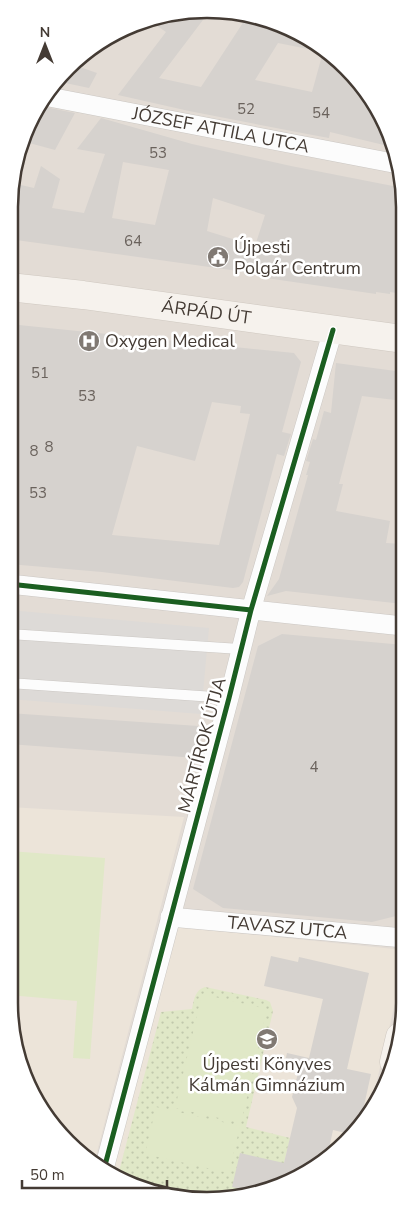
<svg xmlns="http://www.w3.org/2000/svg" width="413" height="1210" font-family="'Nunito Sans',sans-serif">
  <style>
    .residential { fill: #e3dcd5 }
    .education { fill: #ece4d9 }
    .grass { fill: url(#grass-dots) }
    .pitch { fill: #e0e8c7 }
    .parking { fill: #dddad7 }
    .building { fill: #d6d2ce; fill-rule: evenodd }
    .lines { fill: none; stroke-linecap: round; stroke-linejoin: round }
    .service-casing { stroke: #cbc7c3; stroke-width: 11 }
    .minor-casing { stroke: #cbc7c3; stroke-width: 20 }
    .secondary-casing { stroke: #cfc8c0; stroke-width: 29 }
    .service { stroke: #fcfcfc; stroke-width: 10 }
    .minor { stroke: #fcfcfc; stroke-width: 19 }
    .secondary { stroke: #f6f2ed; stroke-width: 28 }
    .cycleway-casing { stroke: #fff; stroke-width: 8 }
    .cycleway { stroke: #1b5e20; stroke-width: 5 }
    .labels { text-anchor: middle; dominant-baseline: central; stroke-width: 5; stroke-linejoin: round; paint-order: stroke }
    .number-label { font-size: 15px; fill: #6a625c }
    .street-label { font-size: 18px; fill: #443b34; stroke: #fff }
    .poi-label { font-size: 18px; fill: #443b34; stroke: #fff; text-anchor: start }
    .rim { fill: none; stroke: #443b34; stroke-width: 2.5 }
  </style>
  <defs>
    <pattern id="grass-dots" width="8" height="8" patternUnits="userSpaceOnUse" patternTransform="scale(1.25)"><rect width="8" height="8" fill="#e0e8c7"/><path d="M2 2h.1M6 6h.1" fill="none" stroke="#c1c8ac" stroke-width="1.8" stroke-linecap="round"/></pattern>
  </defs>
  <rect width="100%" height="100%" fill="#eeebe8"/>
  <path class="residential" d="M180,10L257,15L306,35L355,76L384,119L403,180L404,1003L398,1054L371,1114L317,1168L181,1200L119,1181L58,1134L24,1079L9,1003V207L15,156L49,86L107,35Z"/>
  <path class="education" d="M9,807L184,817L96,1156L86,1155L58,1134L24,1079L9,1003Z
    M177,927L404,950V964L369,1115L317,1168L257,1195L181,1200L119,1181L111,1175Z"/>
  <path class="grass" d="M205,987L266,1000L270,1002L273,1011L246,1127L290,1138L284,1163L245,1190L244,1195L181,1200L117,1179L161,1012L192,1009C194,999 195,990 205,987Z"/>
  <path class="pitch" d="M9,851L105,858L90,1059L73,1058L77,1001L9,995Z
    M202,994L267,1009L241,1123L175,1108Z
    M156,1107L240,1126L229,1173L145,1154Z"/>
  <path class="parking" d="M9,610L209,628L201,714L9,699Z"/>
  <path class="building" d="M180,10L209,12L159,78L201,87L248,15H257L306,35L347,70L345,77L358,80L384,119L392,147L330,132L329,138L302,133L189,111L118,95L166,32L150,21ZM278,43L323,52L312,92L255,80Z
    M74,65L97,73L89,88L56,81Z
    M40,106L75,113L55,150L22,141Z
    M101,118L192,144L291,166L403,188V294L390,292V294L376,292V294L266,278L267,275L9,239V206L12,183L34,188L41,166L60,179L52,208L84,213L105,154L77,149ZM123,162L169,170L155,225L112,218ZM213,198L265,215L255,246L207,231Z
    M9,324L294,353L301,362L282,432L291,434L284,456L277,454L243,582L239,587L233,588L102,572L9,564ZM212,402L241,406L240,413L250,414L219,545L112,535L137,446L195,461Z
    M336,363L403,372V401L362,396L339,484H343L336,511L390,521L386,543L403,544V604L286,591L267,596L279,579L308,475H306L310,462L306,461L313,439L316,440L324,411L331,413Z
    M282,634L404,645V914L372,922L223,908L193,889L258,646Z
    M9,713L198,726L196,758L9,744Z
    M271,956L298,962L299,957L369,973L347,1069L371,1074L360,1124L350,1134L333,1130L327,1158L317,1168L257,1195H244L245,1190L232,1187L240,1153L284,1163L297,1108L292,1097L298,1073L283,1070L287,1053L309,1058L323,999L264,986Z"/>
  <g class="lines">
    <g class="service-casing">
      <path id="service" d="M9,634L240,649
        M9,683L229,698"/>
    </g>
    <g class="minor-casing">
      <g id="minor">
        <path id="s1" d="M44,96L398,164"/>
        <path d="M9,584L403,626"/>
        <path id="s2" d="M170,917L404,938"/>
        <path d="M104,1169L229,698L251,610L333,330"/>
      </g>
    </g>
    <g class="secondary-casing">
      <g id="secondary">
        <path id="s3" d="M9,287L83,295L403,339"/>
        <path d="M394,1062L400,1037"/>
      </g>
    </g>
    <use href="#service" class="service"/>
    <use href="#minor" class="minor"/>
    <use href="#secondary" class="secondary"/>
    <g class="cycleway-casing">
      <path id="cycleway" d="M9,584L251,610
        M104,1169L229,698L251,610L333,330"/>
    </g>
    <use href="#cycleway" class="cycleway"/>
  </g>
  <defs>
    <g id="civic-disc" transform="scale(1.125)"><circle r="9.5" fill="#807973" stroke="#fff"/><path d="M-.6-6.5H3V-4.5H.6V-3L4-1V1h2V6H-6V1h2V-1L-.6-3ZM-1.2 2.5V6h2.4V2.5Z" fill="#fff"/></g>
    <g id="hospital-disc" transform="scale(1.125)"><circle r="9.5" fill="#807973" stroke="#fff"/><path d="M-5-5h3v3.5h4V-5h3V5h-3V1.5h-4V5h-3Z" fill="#fff"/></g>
    <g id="school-disc" transform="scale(1.125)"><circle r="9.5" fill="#807973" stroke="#fff"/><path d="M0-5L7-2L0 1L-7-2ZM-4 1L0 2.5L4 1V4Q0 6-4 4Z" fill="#fff"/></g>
  </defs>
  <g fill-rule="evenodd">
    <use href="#civic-disc" x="218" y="257"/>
    <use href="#hospital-disc" x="89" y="341"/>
    <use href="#school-disc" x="267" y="1039"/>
  </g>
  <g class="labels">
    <g class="number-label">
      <text x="246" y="109">52</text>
      <text x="321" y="113">54</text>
      <text x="158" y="153">53</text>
      <text x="133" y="241">64</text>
      <text x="40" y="373">51</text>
      <text x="87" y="396">53</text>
      <text x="49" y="447">8</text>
      <text x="34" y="451">8</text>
      <text x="38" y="493">53</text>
      <text x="314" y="767">4</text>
    </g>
    <g class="street-label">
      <text stroke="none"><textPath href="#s1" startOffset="180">JÓZSEF ATTILA UTCA</textPath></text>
      <text stroke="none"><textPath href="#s3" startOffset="199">ÁRPÁD ÚT</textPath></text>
      <text transform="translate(202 745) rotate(-75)">MÁRTÍROK ÚTJA</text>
      <text stroke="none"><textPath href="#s2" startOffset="118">TAVASZ UTCA</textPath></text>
    </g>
    <g class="poi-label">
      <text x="234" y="247">Újpesti<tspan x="234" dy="21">Polgár Centrum</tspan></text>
      <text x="105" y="341">Oxygen Medical</text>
      <text x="267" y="1064" text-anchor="middle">Újpesti Könyves<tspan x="267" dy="21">Kálmán Gimnázium</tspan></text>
    </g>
  </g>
  <path d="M0 0H413V1210H0ZM207 18H207A189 189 0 0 1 396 207V1003A189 189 0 0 1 207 1192H207A189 189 0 0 1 18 1003V207A189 189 0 0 1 207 18Z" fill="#fff" fill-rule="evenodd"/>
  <path class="rim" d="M207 18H207A189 189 0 0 1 396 207V1003A189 189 0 0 1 207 1192H207A189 189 0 0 1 18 1003V207A189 189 0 0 1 207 18Z"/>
  <g transform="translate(45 45)" stroke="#ffffff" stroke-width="4" paint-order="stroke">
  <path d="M0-4L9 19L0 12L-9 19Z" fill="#443b34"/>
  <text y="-8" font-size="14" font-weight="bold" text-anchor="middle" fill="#443b34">N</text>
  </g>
  <path d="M22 1180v8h145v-8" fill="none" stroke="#443b34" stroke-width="2.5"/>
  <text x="30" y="1180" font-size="15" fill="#443b34" stroke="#ffffff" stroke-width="4" paint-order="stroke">50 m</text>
</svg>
